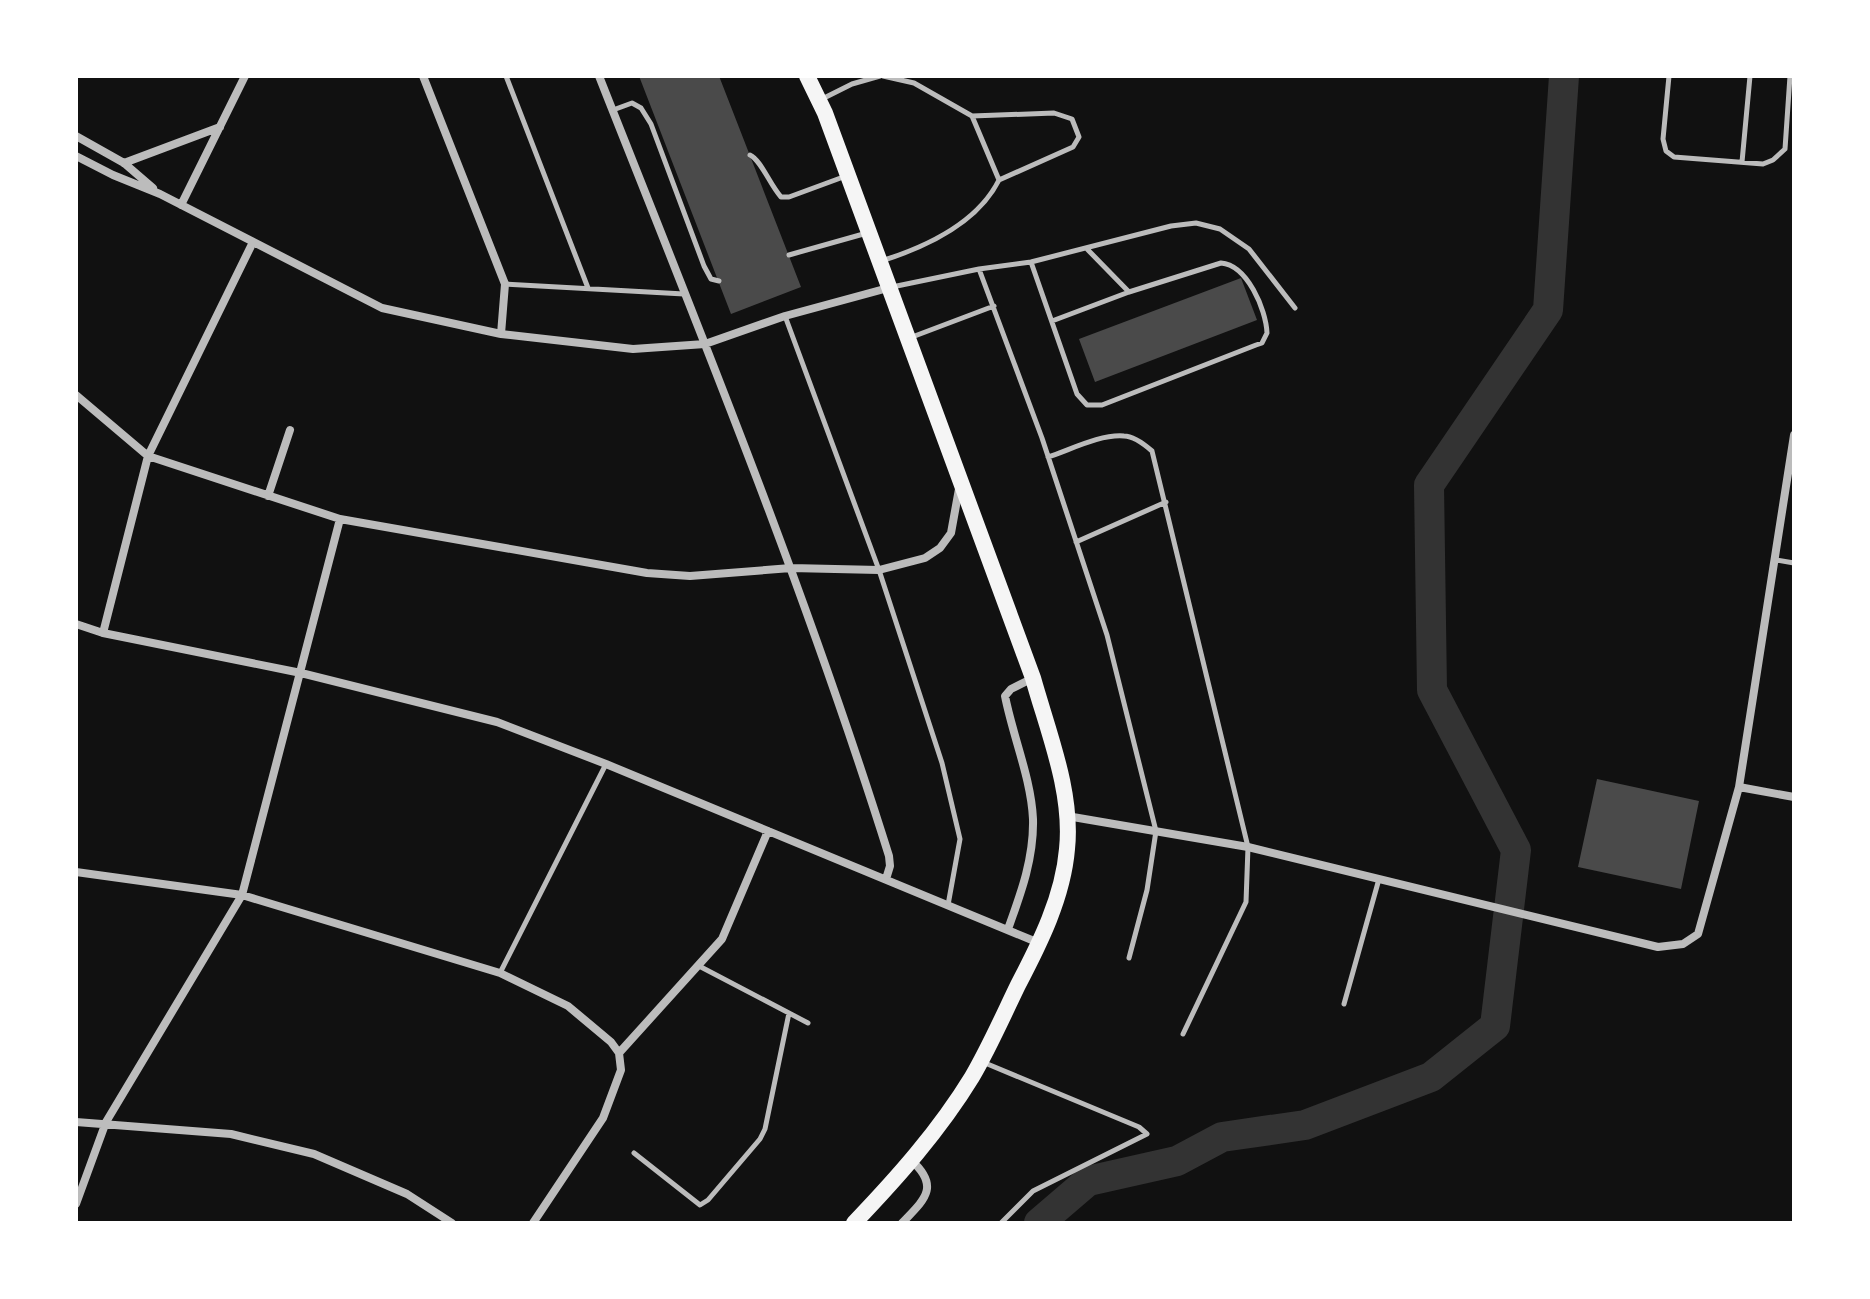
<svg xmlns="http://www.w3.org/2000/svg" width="1870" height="1299" font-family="'PT Sans Narrow',sans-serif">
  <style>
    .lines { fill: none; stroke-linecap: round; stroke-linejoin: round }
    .river { stroke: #333; stroke-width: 30 }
    .building { fill: #4a4a4a }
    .service { stroke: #bcbcbc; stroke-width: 5 }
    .minor { stroke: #bcbcbc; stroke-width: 8 }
    .primary { stroke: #f5f5f5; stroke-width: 16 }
  </style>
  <rect width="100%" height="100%" fill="#111"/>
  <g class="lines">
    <path class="river" d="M1039,1223L1088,1181L1177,1161L1222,1137L1305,1125L1431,1077L1495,1026L1516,850L1432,690L1429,485L1548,310L1564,76"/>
  </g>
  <path class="building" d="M639,76H719L801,287L731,314Z
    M1241,278L1257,320L1095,382L1079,339Z
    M1597,779L1699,801L1681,889L1578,867Z"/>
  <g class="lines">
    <path class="service" d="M506,76L588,288
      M1669,76L1663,139L1666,151L1674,157L1763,164L1773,160L1785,149L1790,76
      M820,100L852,84L880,76
      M613,110L632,103L641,108L651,124L704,266L711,279L719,281
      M972,116L1054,113L1072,119L1079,137L1073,147L999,180
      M750,155C761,160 770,185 781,197H789L846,176
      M1742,162L1750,76
      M1088,250L1129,292
      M789,255L867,233
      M881,261C926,247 977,224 999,180L972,116L914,83L883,76
      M1031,262L1077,394L1087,405H1102L1256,345L1262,343L1267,333C1266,309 1247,265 1221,263L1129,292L1052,321
      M979,269L1042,438L1107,635L1156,831L1147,890L1129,958
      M505,284L684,294
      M892,287L979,269L1031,262L1171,226L1196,223L1220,229L1249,249L1295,308
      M785,316L879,570L942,763L960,839L948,905
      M912,337L994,306
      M1048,457C1070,450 1100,434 1124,436C1134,436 1144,444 1152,451L1248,847L1246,902L1183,1034
      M1076,542L1166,502
      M1776,560L1794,563
      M699,966L808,1023
      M500,973L606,764
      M1344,1004L1379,879
      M985,1063L1139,1127L1147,1134L1033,1191L1001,1223
      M634,1153L700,1205L708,1200L760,1139L765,1129L789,1013"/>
    <path class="minor" d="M423,76L505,284L501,334
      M599,76C701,334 806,591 889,856L890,866L886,879
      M76,136L124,163L153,188
      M76,156L113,175L160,194L382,308L501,334L633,349L705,344L785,316L888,288
      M124,163L220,127
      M181,205L245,76
      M76,395L148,456L340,519L647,573L690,576L791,568L879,570L925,558L940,548L951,533L959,489
      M268,496L290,430
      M76,624L103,633L301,673L497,722L606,764L1039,943
      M103,633L148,456L253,242
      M1739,787L1794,797
      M1067,816L1248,847L1658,947L1683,944L1698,934L1739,787L1794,435
      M76,872L242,895L500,973L568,1006L611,1042L619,1053
      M1008,929C1021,893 1034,858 1033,819C1031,778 1013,737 1005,696L1011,689L1033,678
      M619,1053L722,939L768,831
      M76,1122L231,1134L314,1154L407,1194L452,1223
      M76,1204L106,1122L242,895L340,519
      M533,1223L603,1118L621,1070L619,1053
      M902,1223C924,1200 941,1187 911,1160"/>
    <path class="primary" d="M807,76L825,113L1033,678C1048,732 1073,792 1067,849C1063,897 1040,943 1018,985C1003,1016 989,1048 972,1077C939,1131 897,1178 854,1223"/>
  </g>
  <rect width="1870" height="1299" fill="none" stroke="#ffffff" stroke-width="156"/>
</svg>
